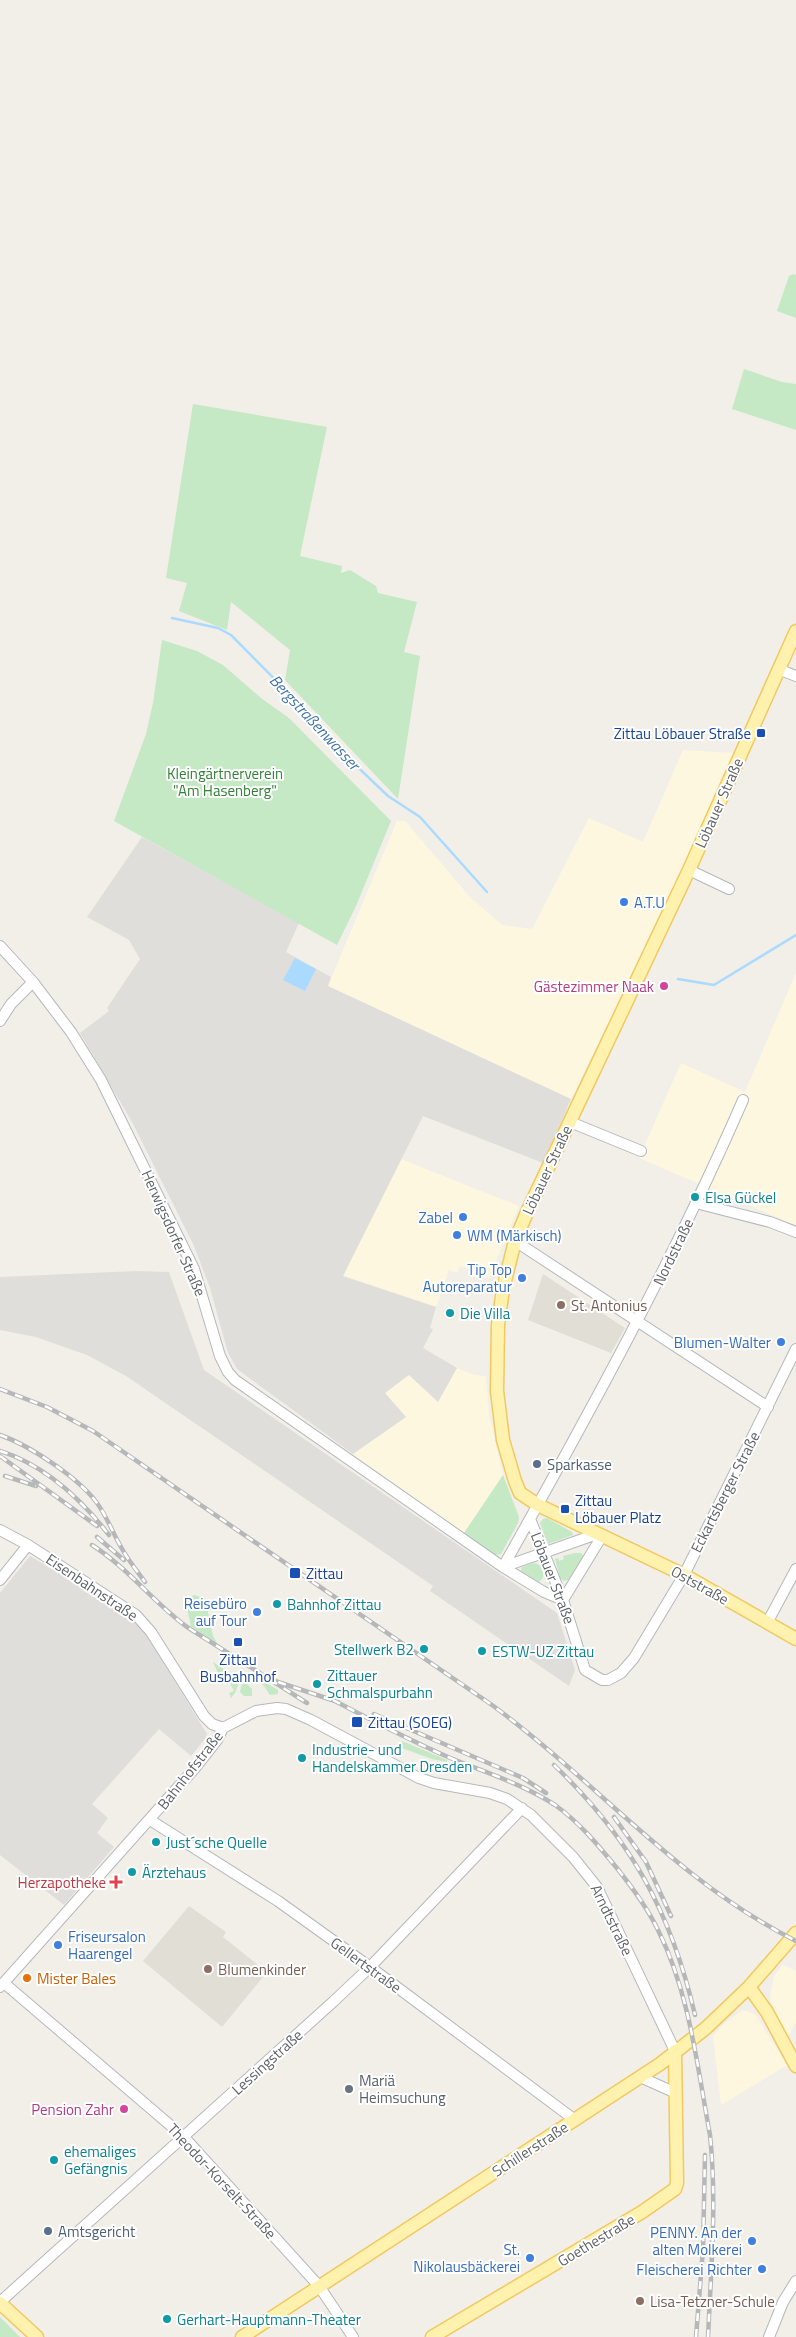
<svg xmlns="http://www.w3.org/2000/svg" width="796" height="2337" font-family="'Titillium Web',sans-serif">
  <style>
    .commercial { fill: #fef7e0 }
    .industrial { fill: #e0deda }
    .education { fill: #e1ded6 }
    .green { fill: #c5e8c5 }
    .water { fill: #aadaff }
    .lines { fill: none; stroke-linecap: round; stroke-linejoin: round }
    .stream { stroke: #aadaff; stroke-width: 2.5 }
    .minor-casing { stroke: #b5b8bc; stroke-width: 12 }
    .major-casing { stroke: #f2c960; stroke-width: 15 }
    .minor { stroke: #fff; stroke-width: 10 }
    .major { stroke: #fff2af; stroke-width: 12 }
    .rail-casing { stroke: #b6b7b8; stroke-width: 4.5 }
    .rail { stroke: #fff; stroke-width: 2.5; stroke-dasharray: 8; stroke-linecap: butt }
    .transit-dot { fill: #1a4fb4; stroke: #fff; stroke-width: 2 }
    .shop-dot { fill: #3f7fe0; stroke: #fff; stroke-width: 2 }
    .hotel-dot { fill: #d1479c; stroke: #fff; stroke-width: 2 }
    .culture-dot { fill: #0f9aa8; stroke: #fff; stroke-width: 2 }
    .education-dot { fill: #8d6e63; stroke: #fff; stroke-width: 2 }
    .service-dot { fill: #5c6f8a; stroke: #fff; stroke-width: 2 }
    .health-dot { fill: #e0444e; stroke: #fff; stroke-width: 2 }
    .food-dot { fill: #e8710a; stroke: #fff; stroke-width: 2 }
    .worship-dot { fill: #6b7280; stroke: #fff; stroke-width: 2 }
    .labels { text-anchor: middle; dominant-baseline: central; stroke-width: 4; stroke-linejoin: round; paint-order: stroke }
    .transit-label { font-size: 15px; fill: #164399; stroke: #fff; text-anchor: start }
    .park-label { font-size: 15px; fill: #348238; stroke: #fff }
    .street-label { font-size: 15px; fill: #5f6368; stroke: #fff }
    .shop-label { font-size: 15px; fill: #366cbe; stroke: #fff; text-anchor: end }
    .hotel-label { font-size: 15px; fill: #b23c85; stroke: #fff; text-anchor: end }
    .culture-label { font-size: 15px; fill: #0d838f; stroke: #fff; text-anchor: start }
    .education-label { font-size: 15px; fill: #785e54; stroke: #fff; text-anchor: start }
    .service-label { font-size: 15px; fill: #4e5e75; stroke: #fff; text-anchor: start }
    .health-label { font-size: 15px; fill: #be3a42; stroke: #fff; text-anchor: end }
    .food-label { font-size: 15px; fill: #c56008; stroke: #fff; text-anchor: start }
    .worship-label { font-size: 15px; fill: #5b616d; stroke: #fff; text-anchor: start }
    .water-label { font-size: 16px; font-style: italic; fill: #4174aa; stroke: #fff }
  </style>
  <rect width="100%" height="100%" fill="#f1efe8"/>
  <path class="commercial" d="M683,750L736,753L687,862L571,1099L328,986L397,821H405L470,897L502,925L532,929L589,818L643,842Z
    M796,973V1223L795,1225L639,1158L681,1063L745,1092Z
    M401,1159L519,1206L489,1278L460,1266L457,1273L449,1270L436,1307L343,1276Z
    M457,1368L474,1375L486,1376L489,1415L503,1475L464,1533L353,1454L406,1417L385,1393L409,1374L438,1402Z
    M783,1965L796,1971V2022L788,2036L773,2008L770,1996L774,1976Z
    M743,2010L755,2014L787,2065L721,2105L713,2036L726,2022Z"/>
  <path class="industrial" d="M142,837L299,923L286,952L331,977L328,986L571,1099L543,1163L423,1116L343,1276L436,1307L430,1328L433,1329L423,1348L457,1368L438,1402L409,1375L385,1393L406,1417L353,1454L237,1369L228,1353L210,1288L194,1246L132,1122L80,1033L109,1011L107,1008L140,959L129,940L87,917Z
    M136,1271L169,1272L204,1370L557,1613L575,1670L569,1686L430,1591L433,1586L126,1376L87,1355L36,1337L0,1330V1277Z
    M30,1556L126,1613L140,1625L207,1734L205,1739L191,1756L159,1729L92,1804L108,1818L97,1833L114,1847L64,1905L0,1855V1593Z"/>
  <path class="education" d="M543,1274L625,1328L611,1353L528,1320Z
    M189,1906L226,1932L223,1937L267,1972L222,2027L143,1961Z"/>
  <path class="green" d="M793,274L796,275V318L777,311L789,276Z
    M744,369L782,382L796,384V430L732,409Z
    M193,404L327,427L300,556L342,566L341,573L350,570L376,586L378,593L417,602L404,652L420,656L398,799L285,680L290,650L231,602L227,630L179,611L187,583L166,578Z
    M162,640L197,651L223,665L261,698L289,718L391,821L356,906L337,945L114,821L146,734L153,703Z
    M503,1475L519,1517L518,1523L501,1554L495,1555L464,1533Z
    M547,1518L572,1532L573,1535L548,1544L540,1523L543,1519Z
    M575,1553H581L584,1556L568,1580L564,1581L560,1578L555,1559L558,1558L559,1561L564,1559L563,1556Z
    M534,1563L540,1565C543,1571 546,1577 539,1582L521,1571L522,1567Z
    M194,1595L205,1598L213,1636L218,1645L191,1626C189,1616 183,1602 194,1595Z
    M213,1662L240,1680L235,1693L231,1698L229,1693L234,1691L224,1671L218,1673Z
    M249,1673L278,1690V1694L270,1695L264,1686Z
    M246,1683L252,1689V1696H244L240,1692L242,1684Z
    M402,1741L447,1760V1762L432,1759L399,1747Z
    M0,2317L20,2337H0Z"/>
  <path class="water" d="M295,958L316,969L305,991L283,980Z"/>
  <g class="lines">
    <path class="stream" d="M172,618L218,628L231,635L318,723L324,735L388,796L420,817L487,892
      M678,979L714,985L796,935"/>
    <g class="minor-casing">
      <path id="minor" d="M778,669L796,676
        M689,870L729,889
        M0,946L33,982L71,1032L101,1080L194,1269L220,1356L228,1372L235,1380L503,1567L544,1592L563,1600L602,1536
        M0,1021L11,1004L33,982
        M570,1122L641,1151
        M696,1203L770,1222L796,1232
        M515,1241L768,1407
        M530,1519L563,1600L585,1670L602,1680H608L621,1673L634,1658L684,1575L796,1349
        M0,1530L28,1545L136,1615L151,1632L204,1716L212,1724L223,1728
        M503,1567C589,1414 673,1261 743,1100
        M503,1567L597,1534
        M0,1580L28,1545
        M767,1623L796,1569
        M150,1820L278,1901L370,1967L575,2120
        M4,1983L184,2137L319,2286L353,2337
        M0,1987L195,1768L217,1740L223,1728L256,1711L277,1708L286,1709L311,1720L419,1778L434,1783L490,1793L507,1799L531,1815L573,1857L597,1887L675,2051
        M640,2077L676,2093
        M0,2302L334,2001L370,1967L522,1808
        M769,2337L783,2302L796,2281"/>
    </g>
    <g class="major-casing">
      <path id="major" d="M796,631L689,870L528,1210L515,1241L503,1289L498,1325L497,1391L503,1440L515,1481L520,1493L538,1505L684,1575L796,1639
        M749,1987L767,2012L796,2066
        M0,2303L37,2337
        M242,2337L660,2064L706,2028L749,1987L796,1933
        M432,2337L642,2212L675,2189L677,2183L675,2051"/>
    </g>
    <use href="#minor" class="minor"/>
    <use href="#major" class="major"/>
    <g class="rail-casing">
      <path id="rail" d="M0,1389L47,1407L93,1431L492,1705C597,1782 677,1881 796,1941
        M0,1435C29,1445 79,1478 97,1503C107,1517 113,1533 121,1547C128,1560 137,1571 145,1582
        M0,1451C44,1465 81,1499 109,1535
        M0,1456L97,1526
        M5,1476L36,1486
        M97,1537L124,1560
        M92,1545C128,1568 153,1602 187,1627L307,1703
        M263,1677L338,1702
        M333,1700C371,1720 409,1740 448,1757C484,1772 523,1784 555,1805C579,1822 598,1845 616,1867C632,1887 647,1907 658,1930C690,1994 697,2066 710,2135C717,2201 711,2271 708,2337
        M374,1714L523,1778L546,1793
        M554,1765C631,1839 671,1912 695,2015
        M614,1817L646,1862L671,1916
        M696,2337L703,2249L705,2155"/>
    </g>
    <use href="#rail" class="rail"/>
  </g>
  <g class="transit-dot">
    <rect x="756" y="728" width="10" height="10" rx="2.5"/>
    <rect x="560" y="1504" width="10" height="10" rx="2.5"/>
    <rect x="289" y="1567" width="12" height="12" rx="2.5"/>
    <rect x="233" y="1637" width="10" height="10" rx="2.5"/>
    <rect x="351" y="1716" width="12" height="12" rx="2.5"/>
  </g>
  <g class="shop-dot">
    <circle cx="624" cy="902" r="5"/>
    <circle cx="463" cy="1217" r="5"/>
    <circle cx="457" cy="1235" r="5"/>
    <circle cx="522" cy="1278" r="5"/>
    <circle cx="781" cy="1342" r="5"/>
    <circle cx="257" cy="1612" r="5"/>
    <circle cx="58" cy="1945" r="5"/>
    <circle cx="752" cy="2241" r="5"/>
    <circle cx="530" cy="2258" r="5"/>
    <circle cx="762" cy="2269" r="5"/>
  </g>
  <g class="hotel-dot">
    <circle cx="664" cy="986" r="5"/>
    <circle cx="124" cy="2109" r="5"/>
  </g>
  <g class="culture-dot">
    <circle cx="695" cy="1197" r="5"/>
    <circle cx="450" cy="1313" r="5"/>
    <circle cx="277" cy="1604" r="5"/>
    <circle cx="424" cy="1649" r="5"/>
    <circle cx="482" cy="1651" r="5"/>
    <circle cx="317" cy="1684" r="5"/>
    <circle cx="302" cy="1758" r="5"/>
    <circle cx="156" cy="1842" r="5"/>
    <circle cx="132" cy="1872" r="5"/>
    <circle cx="54" cy="2160" r="5"/>
    <circle cx="167" cy="2319" r="5"/>
  </g>
  <g class="education-dot">
    <circle cx="561" cy="1305" r="5"/>
    <circle cx="208" cy="1969" r="5"/>
    <circle cx="640" cy="2301" r="5"/>
  </g>
  <g class="service-dot">
    <circle cx="537" cy="1464" r="5"/>
    <circle cx="48" cy="2231" r="5"/>
  </g>
  <path class="health-dot" d="M113.5 1874.5h5v5h5v5h-5v5h-5v-5h-5v-5h5z"/>
  <circle class="food-dot" cx="27" cy="1978" r="5"/>
  <circle class="worship-dot" cx="349" cy="2089" r="5"/>
  <g class="labels">
    <g class="transit-label">
      <text x="751" y="733" text-anchor="end">Zittau Löbauer Straße</text>
      <text x="575" y="1500">Zittau<tspan x="575" dy="17">Löbauer Platz</tspan></text>
      <text x="306" y="1573">Zittau</text>
      <text x="238" y="1659" text-anchor="middle">Zittau<tspan x="238" dy="17">Busbahnhof</tspan></text>
      <text x="368" y="1722">Zittau (SOEG)</text>
    </g>
    <g class="park-label">
      <text x="225" y="773">Kleingärtnerverein<tspan x="225" dy="17">"Am Hasenberg"</tspan></text>
    </g>
    <g class="street-label">
      <text transform="translate(719 803) rotate(-66)">Löbauer Straße</text>
      <text transform="translate(547 1170) rotate(-65)">Löbauer Straße</text>
      <text transform="translate(174 1233) rotate(66)">Herwigsdorfer Straße</text>
      <text transform="translate(673 1252) rotate(-64)">Nordstraße</text>
      <text transform="translate(725 1492) rotate(-63)">Eckartsberger Straße</text>
      <text transform="translate(553 1578) rotate(69)">Löbauer Straße</text>
      <text transform="translate(700 1585) rotate(29)">Oststraße</text>
      <text transform="translate(92 1587) rotate(34)">Eisenbahnstraße</text>
      <text transform="translate(190 1770) rotate(-52)">Bahnhofstraße</text>
      <text transform="translate(612 1920) rotate(64)">Arndtstraße</text>
      <text transform="translate(366 1965) rotate(36)">Gellertstraße</text>
      <text transform="translate(267 2062) rotate(-42)">Lessingstraße</text>
      <text transform="translate(530 2149) rotate(-33)">Schillerstraße</text>
      <text transform="translate(222 2181) rotate(47)">Theodor-Korselt-Straße</text>
      <text transform="translate(596 2240) rotate(-31)">Goethestraße</text>
    </g>
    <g class="shop-label">
      <text x="634" y="902" text-anchor="start">A.T.U</text>
      <text x="453" y="1217">Zabel</text>
      <text x="467" y="1235" text-anchor="start">WM (Märkisch)</text>
      <text x="512" y="1269">Tip Top<tspan x="512" dy="17">Autoreparatur</tspan></text>
      <text x="771" y="1342">Blumen-Walter</text>
      <text x="247" y="1603">Reisebüro<tspan x="247" dy="17">auf Tour</tspan></text>
      <text x="68" y="1936" text-anchor="start">Friseursalon<tspan x="68" dy="17">Haarengel</tspan></text>
      <text x="742" y="2232">PENNY. An der<tspan x="742" dy="17">alten Molkerei</tspan></text>
      <text x="520" y="2249">St.<tspan x="520" dy="17">Nikolausbäckerei</tspan></text>
      <text x="752" y="2269">Fleischerei Richter</text>
    </g>
    <g class="hotel-label">
      <text x="654" y="986">Gästezimmer Naak</text>
      <text x="114" y="2109">Pension Zahr</text>
    </g>
    <g class="culture-label">
      <text x="705" y="1197">Elsa Gückel</text>
      <text x="460" y="1313">Die Villa</text>
      <text x="287" y="1604">Bahnhof Zittau</text>
      <text x="414" y="1649" text-anchor="end">Stellwerk B2</text>
      <text x="492" y="1651">ESTW-UZ Zittau</text>
      <text x="327" y="1675">Zittauer<tspan x="327" dy="17">Schmalspurbahn</tspan></text>
      <text x="312" y="1749">Industrie- und<tspan x="312" dy="17">Handelskammer Dresden</tspan></text>
      <text x="166" y="1842">Just´sche Quelle</text>
      <text x="142" y="1872">Ärztehaus</text>
      <text x="64" y="2151">ehemaliges<tspan x="64" dy="17">Gefängnis</tspan></text>
      <text x="177" y="2319">Gerhart-Hauptmann-Theater</text>
    </g>
    <g class="education-label">
      <text x="571" y="1305">St. Antonius</text>
      <text x="218" y="1969">Blumenkinder</text>
      <text x="650" y="2301">Lisa-Tetzner-Schule</text>
    </g>
    <g class="service-label">
      <text x="547" y="1464">Sparkasse</text>
      <text x="58" y="2231">Amtsgericht</text>
    </g>
    <g class="health-label">
      <text x="106" y="1882">Herzapotheke</text>
    </g>
    <g class="food-label">
      <text x="37" y="1978">Mister Bales</text>
    </g>
    <g class="worship-label">
      <text x="359" y="2080">Mariä<tspan x="359" dy="17">Heimsuchung</tspan></text>
    </g>
    <g class="water-label">
      <text transform="translate(315 722) rotate(47)">Bergstraßenwasser</text>
    </g>
  </g>
</svg>
